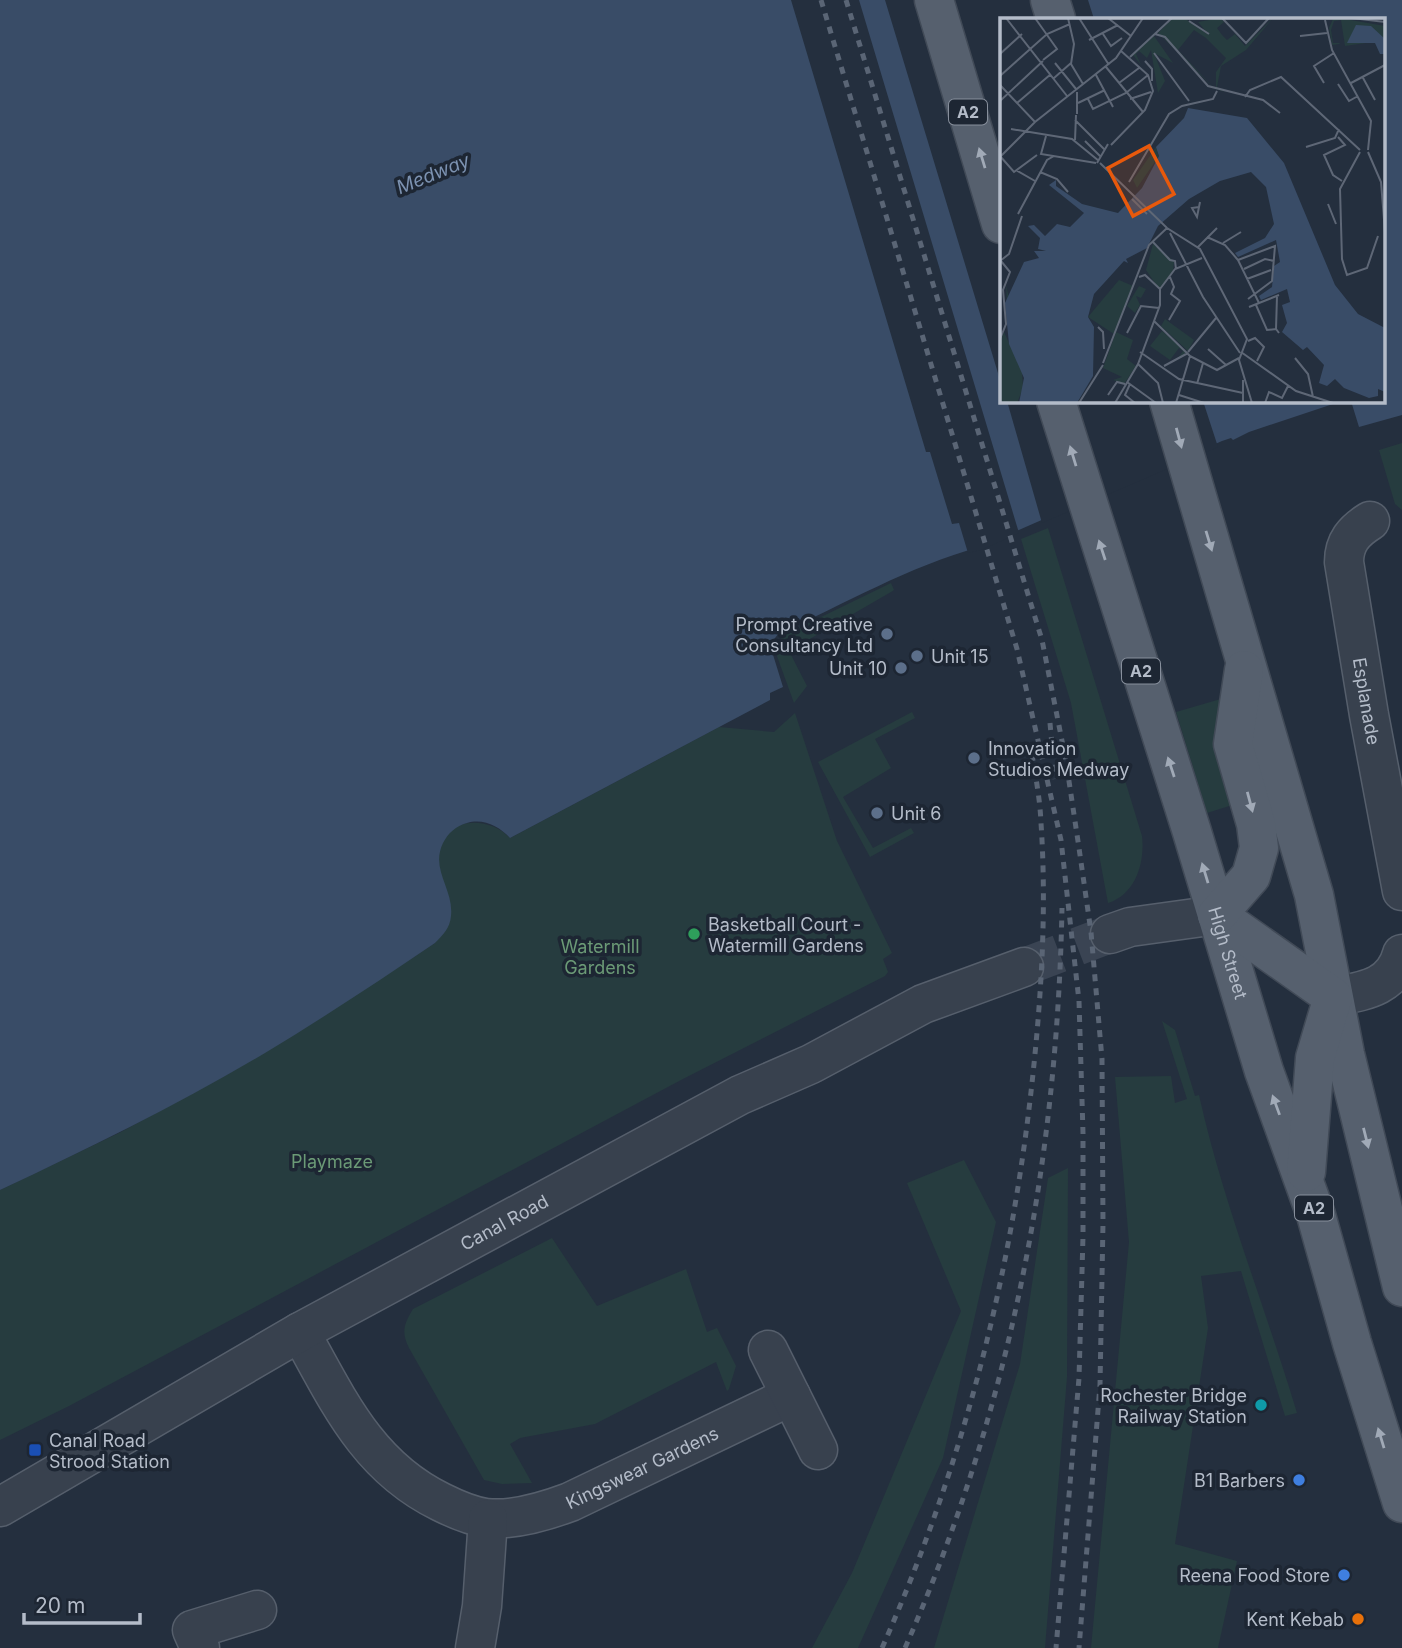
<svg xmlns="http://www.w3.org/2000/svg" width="1402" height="1648" font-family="Inter,sans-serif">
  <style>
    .green { fill: #263c3f }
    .water { fill: #394c67 }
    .pier { fill: #242f3e }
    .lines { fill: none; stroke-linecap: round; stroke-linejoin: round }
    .minor-tunnel { stroke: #3a4453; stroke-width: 38; stroke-dasharray: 38 19; stroke-linecap: butt }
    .minor-casing { stroke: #565f6c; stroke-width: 41 }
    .major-casing { stroke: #414a57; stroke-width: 41 }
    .minor { stroke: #38414e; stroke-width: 38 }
    .major { stroke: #56606e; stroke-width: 38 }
    .rail { stroke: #5a6575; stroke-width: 5; stroke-dasharray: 7 7; stroke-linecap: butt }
    .oneway { fill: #a1aab7 }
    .service-dot { fill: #5c6f8a; stroke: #1d2633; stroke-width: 2.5 }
    .leisure-dot { fill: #2e9e5b; stroke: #1d2633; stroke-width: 2.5 }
    .culture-dot { fill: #0f9aa8; stroke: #1d2633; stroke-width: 2.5 }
    .transit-dot { fill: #1a4fb4; stroke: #1d2633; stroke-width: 2.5 }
    .shop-dot { fill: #3f7fe0; stroke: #1d2633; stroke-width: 2.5 }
    .food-dot { fill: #e8710a; stroke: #1d2633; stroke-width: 2.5 }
    .labels { text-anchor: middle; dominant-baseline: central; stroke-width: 7; stroke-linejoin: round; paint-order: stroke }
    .shield { fill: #1d2633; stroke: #878f9c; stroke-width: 2 }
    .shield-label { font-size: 16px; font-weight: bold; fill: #b4bcc9 }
    .poi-label { font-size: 18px; fill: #b4bcc9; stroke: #1d2633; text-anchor: end }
    .street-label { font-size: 18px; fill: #b4bcc9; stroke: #1d2633 }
    .park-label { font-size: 18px; fill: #6b9a76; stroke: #1d2633 }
    .water-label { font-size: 19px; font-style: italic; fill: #7c92b1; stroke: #1d2633 }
    .inset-road { fill: none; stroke: #5e6776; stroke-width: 2 }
    .view { fill: #e8590c; fill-opacity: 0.15; stroke: #e8590c; stroke-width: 3.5 }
    .inset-edge { fill: none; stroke: #b4bcc9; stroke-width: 3.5 }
  </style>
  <rect width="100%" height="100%" fill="#242f3e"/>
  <path class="green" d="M1402,443V510L1395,504L1379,450Z
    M1048,528L1142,836C1145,862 1136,894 1108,903L1071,703L1021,539Z
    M891,583L894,590L891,592L789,651L807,686L794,703L774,648L779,644L782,636Z
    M1224,698L1242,802L1207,813L1176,712Z
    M912,712L915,718L875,739L891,768L843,797L873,848L911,828L914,833L870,857L818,762Z
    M795,713L837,841L892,953L883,959L888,972L885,976L681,1080L69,1406L0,1440V1190L121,1132L226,1075L305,1028L435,943L451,914C449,895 438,879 438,860C436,818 486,813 510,838L719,727L774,732Z
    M1162,1021L1175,1030L1195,1096L1199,1095C1223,1203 1265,1306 1297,1413L1285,1416L1241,1271L1201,1276L1208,1328L1175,1544L1237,1561L1218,1648H1091L1129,1242L1115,1077L1171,1076L1175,1103L1187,1099Z
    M964,1160L996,1222L943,1458L858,1648H812L852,1573L961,1311L907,1183Z
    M1068,1168L1067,1377L1045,1648H934L1020,1364L1048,1178Z
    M552,1238L597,1306L686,1269L707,1332L717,1328L736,1366L729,1389L727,1391L716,1362L595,1424L520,1438L510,1444L532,1483L502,1484L484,1480L409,1348C401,1332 404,1324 413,1309Z"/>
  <path class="water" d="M0,0H1402V415L1359,427L1351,401H1383V19H1001V401H1342L1249,432L1233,440L1231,438L1222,441L980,547C909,566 845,604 778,634L770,645L783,687L770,693V700L510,838C499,826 483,818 467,823C456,826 448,833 443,843C430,870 454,889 451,916C450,928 443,935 435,943C379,981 323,1018 265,1053C179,1104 90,1148 0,1190Z"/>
  <path class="pier" d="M791,0H859L1019,533L981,550L968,553L959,523L952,524L930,452H926Z
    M885,0H1088L1094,19H1001V383Z
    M1007,401H1203L1218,447L1042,523Z"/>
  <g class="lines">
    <path class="minor-tunnel" d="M1024,967L1110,934"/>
    <g class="minor-casing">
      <g id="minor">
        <path id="s1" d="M1370,521C1354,531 1344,542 1344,562L1369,715L1402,891"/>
        <path d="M1110,934L1130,927L1217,915"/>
        <path d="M1333,997C1363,991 1393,988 1402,954"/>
        <path id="s2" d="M300,1332C338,1400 367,1466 441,1502C455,1509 471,1516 486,1518C513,1521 546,1511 570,1502L791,1396"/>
        <path d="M768,1350L818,1450"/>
        <path id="s3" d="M0,1507L300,1332L740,1095L811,1064L923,1004L1024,967"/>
        <path d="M200,1648L192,1630L257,1610"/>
        <path d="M475,1648L482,1606L488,1519"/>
      </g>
    </g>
    <g class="major-casing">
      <g id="major">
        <path d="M934,0L1001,224"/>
        <path d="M1050,0L1056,19"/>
        <path id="s4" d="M1056,401L1192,832L1264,1071L1316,1215L1352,1343L1402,1503"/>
        <path d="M1169,401L1314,895L1345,1054L1402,1287"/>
        <path d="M1217,915L1333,997L1315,1058L1306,1172"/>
        <path d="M1217,915L1251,876L1259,848L1256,824L1233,744L1244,670"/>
      </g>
    </g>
    <use href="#minor" class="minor"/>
    <use href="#major" class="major"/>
    <path class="rail" d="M821,0L1017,649L1061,840L1079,1001L1083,1133V1236L1079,1378L1056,1648
      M846,0L1042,640L1066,761L1079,848L1091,932L1102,1059L1103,1223L1100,1385L1079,1648
      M1050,723L1055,779
      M882,1648C961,1470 1009,1286 1031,1092C1041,1003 1047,913 1041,823C1040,798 1035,773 1031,749
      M905,1648C1009,1412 1057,1166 1062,908"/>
  </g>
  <defs><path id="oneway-solid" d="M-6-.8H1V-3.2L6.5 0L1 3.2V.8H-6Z" transform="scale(1.75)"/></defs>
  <g class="oneway">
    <use href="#oneway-solid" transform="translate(982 158) rotate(-107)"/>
    <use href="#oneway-solid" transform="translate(1179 438) rotate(75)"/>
    <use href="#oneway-solid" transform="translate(1073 456) rotate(-107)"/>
    <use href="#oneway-solid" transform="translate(1209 541) rotate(73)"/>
    <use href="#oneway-solid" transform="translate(1102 550) rotate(-108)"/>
    <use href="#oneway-solid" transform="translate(1171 767) rotate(-108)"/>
    <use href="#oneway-solid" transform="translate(1250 802) rotate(75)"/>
    <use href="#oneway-solid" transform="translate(1205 873) rotate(-107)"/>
    <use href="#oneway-solid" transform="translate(1276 1105) rotate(-110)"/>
    <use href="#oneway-solid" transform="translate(1366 1138) rotate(76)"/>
    <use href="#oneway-solid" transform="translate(1381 1438) rotate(-107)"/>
  </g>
  <g class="service-dot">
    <circle cx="887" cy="634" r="7"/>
    <circle cx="917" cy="656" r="7"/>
    <circle cx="901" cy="668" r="7"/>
    <circle cx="974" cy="758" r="7"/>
    <circle cx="877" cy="813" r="7"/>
  </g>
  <circle class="leisure-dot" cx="694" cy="934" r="7"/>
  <circle class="culture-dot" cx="1261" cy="1405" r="7"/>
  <rect class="transit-dot" x="28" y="1443" width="14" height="14" rx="3.5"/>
  <g class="shop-dot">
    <circle cx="1299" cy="1480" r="7"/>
    <circle cx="1344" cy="1575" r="7"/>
  </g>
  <circle class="food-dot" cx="1358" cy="1619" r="7"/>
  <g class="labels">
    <g class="shield">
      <rect x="949" y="99.5" width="38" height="25" rx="5"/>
      <rect x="1122" y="658.5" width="38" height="25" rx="5"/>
      <rect x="1295" y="1195.5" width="38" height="25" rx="5"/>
    </g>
    <g class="shield-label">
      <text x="968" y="112">A2</text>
      <text x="1141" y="671">A2</text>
      <text x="1314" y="1208">A2</text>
    </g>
    <g class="poi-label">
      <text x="873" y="624">Prompt Creative<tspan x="873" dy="21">Consultancy Ltd</tspan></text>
      <text x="931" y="656" text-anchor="start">Unit 15</text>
      <text x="887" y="668">Unit 10</text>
      <text x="988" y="748" text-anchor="start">Innovation<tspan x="988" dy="21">Studios Medway</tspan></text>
      <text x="891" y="813" text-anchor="start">Unit 6</text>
      <text x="708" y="924" text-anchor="start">Basketball Court -<tspan x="708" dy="21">Watermill Gardens</tspan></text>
      <text x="1247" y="1395">Rochester Bridge<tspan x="1247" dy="21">Railway Station</tspan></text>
      <text x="49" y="1440" text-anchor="start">Canal Road<tspan x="49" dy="21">Strood Station</tspan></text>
      <text x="1285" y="1480">B1 Barbers</text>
      <text x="1330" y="1575">Reena Food Store</text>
      <text x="1344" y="1619">Kent Kebab</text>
    </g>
    <g class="street-label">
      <text stroke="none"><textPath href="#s1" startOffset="192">Esplanade</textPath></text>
      <text stroke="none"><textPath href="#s4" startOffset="578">High Street</textPath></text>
      <text stroke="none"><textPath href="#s3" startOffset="579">Canal Road</textPath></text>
      <text stroke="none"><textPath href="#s2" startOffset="439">Kingswear Gardens</textPath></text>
    </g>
    <g class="park-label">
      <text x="600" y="946">Watermill<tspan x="600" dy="21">Gardens</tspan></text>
      <text x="332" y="1161">Playmaze</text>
    </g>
    <g class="water-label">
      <text transform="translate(433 174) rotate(-22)">Medway</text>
    </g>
  </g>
  <g transform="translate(1000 18)">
    <rect width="385" height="385" fill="#242f3e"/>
    <path d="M173,0H184L209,17L198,4L220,0L224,4L217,10L222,17L227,22L235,16L245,28L273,0L246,32L221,48L217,69L225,74L216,71V54L226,40L206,20L194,12L178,32L213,69L158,15ZM339,0L385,8V36H380V28L373,24L345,28L341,2L334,3L331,12L333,25H340V20V25L339,26L332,27L329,10L333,1ZM154,18L173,45L154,35L165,63L158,75L151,32L147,40L139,33L136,36L141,47L133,37ZM156,129L159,138L137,170L133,162ZM153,226L174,243L173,253L159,271L146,252ZM145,258L139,268L146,271L141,280L136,278L140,287L135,295L127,288ZM119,262L133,268L114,316L88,299ZM6,267L26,353H22L23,370L17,385H0V321L4,314L9,325ZM165,301L194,322L188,333L161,308ZM162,313L187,334L178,340L183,333L179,330L170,342L150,328ZM116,314L133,322L127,341L136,348L124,366L113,362L122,359L103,350Z" fill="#263c3f"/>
    <path d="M356,7L371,8L385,21V36H380L375,25H347ZM188,90L247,100L284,145L335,267L358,296L385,310V374L378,371V378L369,380L344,370L335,361L327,368L319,365L324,347L307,329L303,332L282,314L287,305L282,287L290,284L287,271L261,282L259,278L272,269L274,248L280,244L276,222L238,239L235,235L265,220L274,206L266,169L251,154L220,163L189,181L158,208L147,230L126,241L128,245L124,243L94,276L88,299L94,309L93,358L77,385H19L24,360L9,326L5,285L24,244L39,240L34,233H46L38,231L40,220L28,208L34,207L45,218L57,206L70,209L84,195L49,167L56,162V168L82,186L118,195L142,170L159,138L156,129L184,100Z" fill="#394c67"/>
    <path class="inset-road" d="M6,0L67,78M35,0L57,31L43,42M68,0L74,26L71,46L83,66M79,0L109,47M108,0L131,18M222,0L246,25L269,0M352,0L385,4M325,2L332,32L371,103L368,132M189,3L209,16M103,16L111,28L122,20M155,16L165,19L208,68L263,82L280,95M300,18L327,15M89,22L118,7M154,35L189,83M0,36L22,16M130,39L172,0M145,43L152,51V63M55,45L76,71M106,49L143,94M96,57L113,89M0,58L47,16L70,6M362,58L375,82M54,60L71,45M119,65L139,50M324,65L314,48L334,35M351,65L385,47M338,66L349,83L358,78M0,67L35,104M77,74V96M245,79L250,72L281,59L360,132M88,81L93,91L126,75L148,57M130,81L151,74M0,83L43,43M17,85L51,56M78,85L105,72M75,102L105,132M11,111L72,121L99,143M46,118L41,136L96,145M338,119L345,127L324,137L333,157L342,163M75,122L76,97M85,123L101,139M111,127L145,92L153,73L148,57L121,33M306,129L335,120L339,111M360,134L340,171L342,241L347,257L367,250L378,218M368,134L381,164L385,214M0,138L14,154L37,137M0,139L35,104L116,40L143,0M97,145L108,126M100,145L167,210L200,231L247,321L239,342L252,385M16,152L35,163M40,154L57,161L68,174M129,164L169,96L182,88L213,81L217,73M132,181L147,196M328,186L336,206M199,189L192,190L197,199L200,184M18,196L47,142L54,138M170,215L203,279L240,335M207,219L225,227L238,242L259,285M152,223L170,242L175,243L176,251M223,225L241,214M197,230L217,210M238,242L275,228L272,263L248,281M0,243L9,236L22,198M244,251L265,241L274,243M139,259L145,257L160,271M247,261L271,252M160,271L175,251L202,240M256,287L267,312L276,311L279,315M249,289L279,277M169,302L180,283L171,276L174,269L170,259M154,303L190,338M98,309L103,314L104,331M276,311L277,278M127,315L141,288L159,290M0,321L6,306L3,272L10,254L1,243M248,323L255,320L264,329L257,343M208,331L226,347M140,334L179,361L243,375M188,334L216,300M241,334L296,373L333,385M295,340L308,356L313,379M103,345L149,227L167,210M138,346L158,365L163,385M164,348L188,335M127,364L156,385M130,366L125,377L135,385M197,366L203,345M108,377L117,364L125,366M179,377L204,385M79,385L103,347M115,385L138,346L160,287V271M176,385L190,338L217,352L239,340M243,385V362M265,385L269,374L282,380L288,368"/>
    <path class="view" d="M149,128L174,176L133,198L108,150Z"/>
    <rect width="385" height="385" class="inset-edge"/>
  </g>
  <path d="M24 1613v10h116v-10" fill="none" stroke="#b4bcc9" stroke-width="3.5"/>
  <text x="35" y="1613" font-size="21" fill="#b4bcc9" stroke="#1d2633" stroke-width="5" paint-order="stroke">20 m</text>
</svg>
